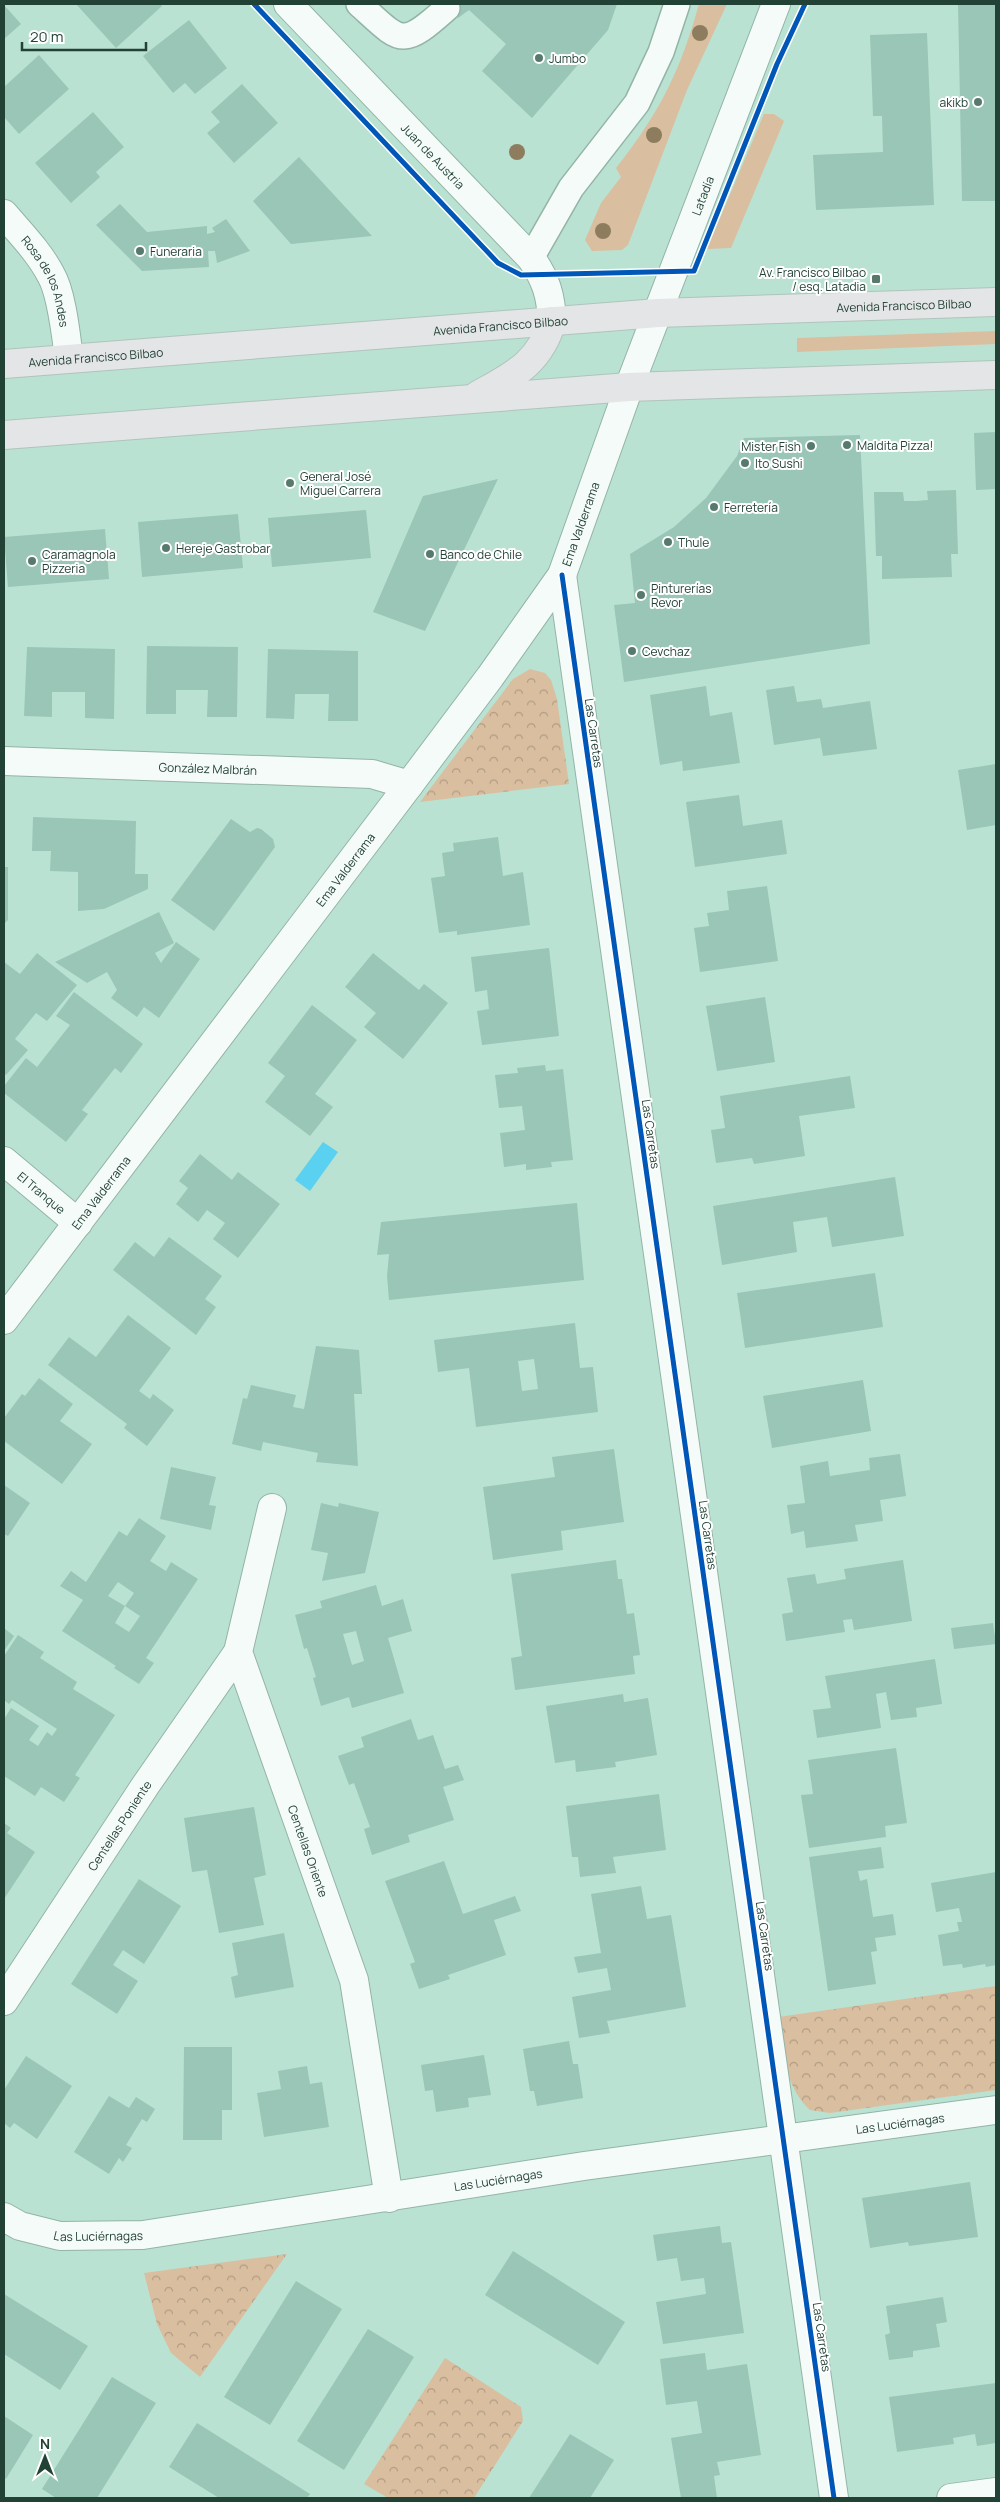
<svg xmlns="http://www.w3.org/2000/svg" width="1000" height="2502" font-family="Manrope,sans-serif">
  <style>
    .grass { fill: #dabea0 }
    .park { fill: url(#park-crowns) }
    .water { fill: #5bd1f1 }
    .building { fill: #99c6b6; fill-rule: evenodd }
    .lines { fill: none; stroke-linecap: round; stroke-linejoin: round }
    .service-casing { stroke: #93b4a7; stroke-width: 28 }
    .minor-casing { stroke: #93b4a7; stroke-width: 30 }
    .tertiary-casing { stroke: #93b4a7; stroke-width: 30 }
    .primary-casing { stroke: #afc4bc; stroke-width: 30 }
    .service { stroke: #f5fbf8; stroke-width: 25 }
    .minor { stroke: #f5fbf8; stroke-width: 28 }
    .tertiary { stroke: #f5fbf8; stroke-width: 28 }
    .primary { stroke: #e4e5e6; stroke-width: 28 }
    .cycleway-casing { stroke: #fff; stroke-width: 8 }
    .cycleway { stroke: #0057b8; stroke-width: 5 }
    .tree { fill: #8d7d5e }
    .poi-dot { fill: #587a6d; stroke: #fff; stroke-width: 2 }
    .labels { text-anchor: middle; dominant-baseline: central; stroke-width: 4; stroke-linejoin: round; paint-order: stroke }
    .poi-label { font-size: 12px; fill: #234236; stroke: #fff; text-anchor: start }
    .street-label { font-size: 12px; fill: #234236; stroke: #fff }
  </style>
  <defs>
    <pattern id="park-crowns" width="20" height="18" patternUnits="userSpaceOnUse" patternTransform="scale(1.25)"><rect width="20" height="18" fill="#dabea0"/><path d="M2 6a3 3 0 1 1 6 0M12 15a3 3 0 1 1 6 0" fill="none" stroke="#b09c83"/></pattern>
  </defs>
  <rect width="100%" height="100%" fill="#bae2d2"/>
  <path class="grass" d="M699,4H727L687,90L628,245L622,250L592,251L585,240L601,203L621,177L616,168C660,112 680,72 699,4Z
    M764,114H774L784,121L731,248L707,249Z
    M996,331V344L797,352V338Z"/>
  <path class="park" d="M530,669L545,673L551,680L557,699L569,784L420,802L513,679Z
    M996,1986V2090L830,2113L810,2110C784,2086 784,2051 778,2017Z
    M287,2254L200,2377L171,2353L157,2324L144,2273Z
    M445,2358L521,2407L523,2421L474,2498H388L364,2484Z"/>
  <path class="water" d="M323,1142L338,1152L310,1191L295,1180Z"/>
  <path class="building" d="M76,4H160L162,6L116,48Z
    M443,4H617L608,30L532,118L482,71L506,44L469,10L458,18Z
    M958,4H996V201H962Z
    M4,5L21,24L4,39Z
    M189,20L227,68L195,94L185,83L173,93L143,56Z
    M927,33L934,205L816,210L813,155L883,152L882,116H873L870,35Z
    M39,55L69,89L19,134L4,117V87Z
    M242,84L278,123L234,163L207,133L220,122L211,112Z
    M93,112L124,147L96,172L100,177L71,203L35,163Z
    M299,157L372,236L291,244L253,201Z
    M120,204L147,232L207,226V234L215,232L212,228L226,219L250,251L217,263L215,251H208L209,267L142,271L96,225Z
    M996,432V489L976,490L974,433Z
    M860,435L870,644L624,682L614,605L635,603L630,554L674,527L706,498L737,456L744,438Z
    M498,479L425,631L373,612L423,496Z
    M956,490L958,554H951L952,577L882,579V556H876L874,492H903L904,501H916L928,500L927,491Z
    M366,510L371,558L272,567L268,518Z
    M238,514L243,568L142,577L138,522Z
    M105,529L109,579L8,587L4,537Z
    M147,646L238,647L237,717H207L208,690H176V714H146Z
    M27,647L115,649L114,719L85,718V692H52V717L24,716Z
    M268,649L358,651V721H328L329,694H295L294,719L266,718Z
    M706,686L710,716L732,712L740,763L683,771L682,761L660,765L650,695Z
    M794,686L797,702L821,699L823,708L870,701L877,749L823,756L820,738L774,745L766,690Z
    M996,764V825L967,830L958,770Z
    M739,795L743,826L782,820L787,854L695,867L686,802Z
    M33,817L136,821L135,874H148V889L104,909L78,911V872L50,871L51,851H32Z
    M231,819L250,832L257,828L261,829L273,839L275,847L214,931L171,900Z
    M498,837L503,876L523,872L530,925L457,935V931L439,933L431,878L445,876L442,853L454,851L453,843Z
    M4,867H8V920L4,924Z
    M767,886L778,961L700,972L694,928L709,926L707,913L729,910L727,891Z
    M159,912L174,943L155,953L161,963L176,942L200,959L159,1018L144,1007L137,1017L111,998L117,990L107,972L87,983L55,962Z
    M549,948L559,1036L482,1045L477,1011L489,1009L487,990L475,992L471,957Z
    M37,953L77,985L47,1021L36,1013L15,1039L28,1050L6,1075L4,1073V962L20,974Z
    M373,953L419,990L424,984L448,1003L403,1059L364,1027L376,1013L345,987Z
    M74,992L143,1044L121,1073L115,1068L82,1110L88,1114L66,1142L4,1093V1086L26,1058L37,1067L70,1025L56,1016Z
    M765,997L775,1062L717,1071L706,1006Z
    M312,1005L357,1040L315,1094L333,1107L310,1136L265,1102L285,1076L268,1063Z
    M545,1065L546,1071L563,1069L573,1160L551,1162L552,1167L526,1170V1164L504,1167L500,1133L525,1130L522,1106L499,1108L495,1075L518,1073L517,1068Z
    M850,1076L855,1108L799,1116L805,1156L754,1164L752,1158L716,1163L711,1130L725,1128L720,1096Z
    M200,1154L232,1180L238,1172L280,1204L238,1258L213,1239L225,1223L207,1210L198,1222L176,1204L188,1188L179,1181Z
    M895,1177L904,1236L832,1247L827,1217L793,1222L797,1252L722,1265L713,1206Z
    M577,1203L584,1280L389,1300L387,1276L389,1254L377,1255L381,1222Z
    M169,1237L222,1276L205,1299L216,1307L196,1335L113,1270L135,1242L154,1257Z
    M875,1273L883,1327L745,1348L737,1293Z
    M128,1315L171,1348L139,1391L150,1399L153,1394L174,1410L147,1446L124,1428L127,1424L48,1365L69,1337L96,1357Z
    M575,1323L580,1368L593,1367L598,1412L476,1427L469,1368L438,1372L434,1340ZM534,1359L538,1389L522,1391L518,1361Z
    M316,1346L359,1350L362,1394H354L358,1466L316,1462L318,1453L263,1442L261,1451L232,1444L243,1398L247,1399L251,1385L296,1395L293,1407L304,1409Z
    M39,1378L73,1404L60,1421L92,1444L62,1484L4,1441V1418L22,1394L25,1396Z
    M863,1380L871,1431L772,1448L763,1396Z
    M614,1449L624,1522L561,1531L563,1550L493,1560L483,1487L555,1477L552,1457Z
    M900,1454L906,1496L880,1500L883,1521L855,1525L858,1541L806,1548L804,1531L791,1534L787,1505L805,1503L800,1466L828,1461L830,1476L870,1470L869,1458Z
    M171,1467L216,1477L209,1505L216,1506L211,1530L160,1519Z
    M4,1485L30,1503L8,1536L4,1534Z
    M321,1503L338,1507L339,1503L379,1512L365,1573L322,1581L328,1553L311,1550Z
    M139,1518L166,1536L150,1561L166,1571L171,1562L198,1579L146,1658L154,1663L139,1684L114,1668L116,1666L62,1631L83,1600L60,1586L71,1571L86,1582L119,1531L127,1536ZM118,1582L134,1593L125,1606L140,1616L129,1632L115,1623L125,1606L108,1596Z
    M616,1560L618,1579H622L627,1614L634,1613L640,1655L633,1656L635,1674L515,1690L511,1658L522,1656L511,1574Z
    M903,1560L912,1621L854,1630L852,1619L843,1620L845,1632L786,1641L782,1614L793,1612L787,1578L815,1574L817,1584L846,1579L844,1569Z
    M376,1585L382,1606L403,1599L412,1631L388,1638L404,1693L352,1708L349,1697L321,1706L313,1678L316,1677L307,1648L304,1649L295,1615L322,1608L320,1601ZM356,1631L364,1661L352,1665L343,1634Z
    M993,1623L996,1644L954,1649L951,1628Z
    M4,1628L14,1636L4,1651Z
    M18,1635L44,1652L40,1658L77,1682L73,1689L115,1715L75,1775L80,1778L64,1802L41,1787L35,1796L4,1776V1719L11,1708L39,1726L29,1740L38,1746L47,1732L52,1736L57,1729L12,1700L9,1704L4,1700V1656Z
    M935,1659L942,1704L916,1708L917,1717L891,1720L886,1692L876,1694L881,1728L817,1738L813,1710L831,1708L825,1676Z
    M623,1694L624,1702L648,1698L657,1755L615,1762L616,1767L576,1772L575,1760L555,1763L546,1706Z
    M411,1719L418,1740L433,1735L445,1769L458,1765L464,1780L443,1787L454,1820L408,1835L410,1842L372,1855L364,1829L370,1827L354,1783L349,1785L338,1756L364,1747L361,1737Z
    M896,1748L907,1823L885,1826L886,1837L809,1848L801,1795L813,1794L808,1760Z
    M659,1794L666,1850L613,1857L616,1873L580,1877L578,1857H572L566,1806Z
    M254,1807L266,1875L254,1878L264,1925L219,1933L207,1870L192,1872L184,1818Z
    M4,1823L11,1828L7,1833L35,1852L4,1899Z
    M881,1847L884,1868L858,1871L860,1881L867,1879L873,1917L893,1914L896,1935L875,1938L877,1951L871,1952L876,1984L828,1991L809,1857Z
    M444,1861L463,1914L515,1896L521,1911L494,1920L506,1955L448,1975L450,1979L419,1989L410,1964L415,1962L385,1881Z
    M996,1872V1965L986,1967L985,1964L963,1968L962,1964L943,1966L938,1935L959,1931L957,1922H962L959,1908L936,1912L931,1883Z
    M139,1879L181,1906L144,1964L123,1950L113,1965L138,1981L117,2014L71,1984Z
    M641,1886L647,1919L671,1915L686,2007L607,2021L610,2033L579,2038L572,1997L611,1990L607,1968L578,1973L574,1957L601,1953L591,1894Z
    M284,1933L294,1987L235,1998L231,1977L238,1975L232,1943Z
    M569,2041L573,2064H578L583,2098L537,2106L534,2091H530L523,2049Z
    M184,2047H232V2110H222V2140H183Z
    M484,2055L491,2095L468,2098L469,2107L436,2112L433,2090L425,2091L421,2065Z
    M26,2056L72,2086L37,2139L14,2123L10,2128L4,2123V2090Z
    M307,2066L310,2084L322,2082L329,2127L264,2137L257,2093L281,2089L278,2071Z
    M109,2096L129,2108L136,2097L155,2109L147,2122L142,2119L126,2145L132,2148L123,2162L119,2158L109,2174L74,2152Z
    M970,2182L978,2237L909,2246L908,2242L870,2248L862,2198Z
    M720,2226L722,2243L731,2242L744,2333L663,2344L656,2302L706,2294L704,2278L681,2281L677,2258L657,2261L653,2235Z
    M513,2251L625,2322L598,2365L485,2295Z
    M296,2281L342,2309L270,2425L224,2397Z
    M4,2294L88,2346L60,2390L4,2354Z
    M943,2297L947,2322L936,2324L940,2347L913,2351V2357L889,2360L885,2335L890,2333L886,2306Z
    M368,2329L414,2357L344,2470L297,2441Z
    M705,2353L707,2370L747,2364L761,2455L717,2462L720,2475L714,2476L717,2498H681L671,2438L702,2433L697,2401L666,2405L660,2359Z
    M112,2377L156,2403L97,2498H56L42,2489Z
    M996,2383V2443L977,2446L975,2434L953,2438L954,2444L897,2452L889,2397Z
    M4,2416L33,2435L6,2479L4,2477Z
    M197,2423L310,2494L307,2498H219L169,2467Z
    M570,2434L614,2460L590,2498H529Z"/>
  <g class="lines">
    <g class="service-casing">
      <path id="service" d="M359,4C402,43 401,49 447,8
        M531,258L571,188L637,103L661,52L677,4"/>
    </g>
    <g class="minor-casing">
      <g id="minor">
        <path id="s1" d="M4,214C21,234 39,252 51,275C62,294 66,336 69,358"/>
        <path d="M562,575L834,2498"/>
        <path id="s2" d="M4,761L372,774L409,785"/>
        <path id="s3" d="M4,1161L78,1223"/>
        <path id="s4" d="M4,1320L409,785L490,677L562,575L629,387"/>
        <path id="s5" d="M272,1508L238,1652L354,1980L389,2198"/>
        <path id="s6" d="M4,2001L145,1786L238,1652"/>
        <path id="s7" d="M4,2217L20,2226L60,2236L143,2235L584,2166L996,2110"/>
        <path d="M951,2498L996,2492"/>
      </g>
    </g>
    <g class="tertiary-casing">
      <g id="tertiary">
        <path id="s8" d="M288,4L531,258C546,279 551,296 552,321"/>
        <path id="s9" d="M629,387L776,4"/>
      </g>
    </g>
    <g class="primary-casing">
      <g id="primary">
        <path id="s10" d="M4,364L658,313L996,302"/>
        <path d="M478,395C514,375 540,363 552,321"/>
        <path d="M4,435L629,387L996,375"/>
      </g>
    </g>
    <use href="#service" class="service"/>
    <use href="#minor" class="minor"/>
    <use href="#tertiary" class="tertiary"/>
    <use href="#primary" class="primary"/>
    <g class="cycleway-casing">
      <path id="cycleway" d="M254,4L498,263L521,275L694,271L777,64L805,4
        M562,575L834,2498"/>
    </g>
    <use href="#cycleway" class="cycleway"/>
  </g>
  <g class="tree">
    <circle cx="700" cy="33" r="8"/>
    <circle cx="654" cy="135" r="8"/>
    <circle cx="517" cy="152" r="8"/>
    <circle cx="603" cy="231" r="8"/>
  </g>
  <g class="poi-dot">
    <circle cx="539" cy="58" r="5"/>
    <circle cx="978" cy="102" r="5"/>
    <circle cx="140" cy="251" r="5"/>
    <rect x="871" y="274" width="10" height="10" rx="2.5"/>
    <circle cx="847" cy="445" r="5"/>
    <circle cx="811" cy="446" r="5"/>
    <circle cx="745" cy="463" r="5"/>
    <circle cx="290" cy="483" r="5"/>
    <circle cx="714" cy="507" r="5"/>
    <circle cx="668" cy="542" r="5"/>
    <circle cx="166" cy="548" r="5"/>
    <circle cx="430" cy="554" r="5"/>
    <circle cx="32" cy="561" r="5"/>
    <circle cx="641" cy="595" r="5"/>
    <circle cx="632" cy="651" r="5"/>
  </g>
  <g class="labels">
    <g class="poi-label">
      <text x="549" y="58">Jumbo</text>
      <text x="968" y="102" text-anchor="end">akikb</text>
      <text x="150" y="251">Funeraria</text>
      <text x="866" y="272" text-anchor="end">Av. Francisco Bilbao<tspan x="866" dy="14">/ esq. Latadia</tspan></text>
      <text x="857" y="445">Maldita Pizza!</text>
      <text x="801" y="446" text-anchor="end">Mister Fish</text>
      <text x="755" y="463">Ito Sushi</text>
      <text x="300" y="476">General José<tspan x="300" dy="14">Miguel Carrera</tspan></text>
      <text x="724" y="507">Ferretería</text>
      <text x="678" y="542">Thule</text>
      <text x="176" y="548">Hereje Gastrobar</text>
      <text x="42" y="554">Caramagnola<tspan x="42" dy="14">Pizzeria</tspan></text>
      <text x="440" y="554">Banco de Chile</text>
      <text x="651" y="588">Pinturerías<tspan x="651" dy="14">Revor</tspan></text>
      <text x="642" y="651">Cevchaz</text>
    </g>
    <g class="street-label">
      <text stroke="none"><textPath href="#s8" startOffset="210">Juan de Austria</textPath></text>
      <text stroke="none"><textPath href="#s9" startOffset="205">Latadía</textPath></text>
      <text stroke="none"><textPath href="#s1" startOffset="81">Rosa de los Andes</textPath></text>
      <text stroke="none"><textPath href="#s10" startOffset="902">Avenida Francisco Bilbao</textPath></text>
      <text stroke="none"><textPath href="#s10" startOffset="498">Avenida Francisco Bilbao</textPath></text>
      <text stroke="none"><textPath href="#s10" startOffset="92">Avenida Francisco Bilbao</textPath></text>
      <text stroke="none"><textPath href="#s4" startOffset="985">Ema Valderrama</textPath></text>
      <text transform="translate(594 733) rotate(82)">Las Carretas</text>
      <text stroke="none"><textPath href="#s2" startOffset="204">González Malbrán</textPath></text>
      <text stroke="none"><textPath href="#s4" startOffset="565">Ema Valderrama</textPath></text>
      <text transform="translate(651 1134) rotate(82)">Las Carretas</text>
      <text stroke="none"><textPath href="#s3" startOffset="49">El Tranque</textPath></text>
      <text stroke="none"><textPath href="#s4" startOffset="160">Ema Valderrama</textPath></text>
      <text transform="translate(708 1535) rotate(82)">Las Carretas</text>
      <text stroke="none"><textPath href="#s6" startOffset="210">Centellas Poniente</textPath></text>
      <text stroke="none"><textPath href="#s5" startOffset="359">Centellas Oriente</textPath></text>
      <text transform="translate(765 1936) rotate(82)">Las Carretas</text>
      <text stroke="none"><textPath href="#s7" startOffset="908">Las Luciérnagas</textPath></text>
      <text stroke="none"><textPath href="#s7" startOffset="502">Las Luciérnagas</textPath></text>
      <text stroke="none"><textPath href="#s7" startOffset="98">Las Luciérnagas</textPath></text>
      <text transform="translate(822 2337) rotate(82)">Las Carretas</text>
    </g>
  </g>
  <rect width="1000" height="2502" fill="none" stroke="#234236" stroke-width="10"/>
  <g transform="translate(45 2457)" stroke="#ffffff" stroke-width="4" paint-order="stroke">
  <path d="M0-4L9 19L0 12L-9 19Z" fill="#234236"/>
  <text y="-8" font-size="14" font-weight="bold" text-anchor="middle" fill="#234236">N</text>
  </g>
  <path d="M22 42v8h124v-8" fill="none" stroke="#234236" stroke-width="2.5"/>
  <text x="30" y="42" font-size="15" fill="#234236" stroke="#ffffff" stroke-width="4" paint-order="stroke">20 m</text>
</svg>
